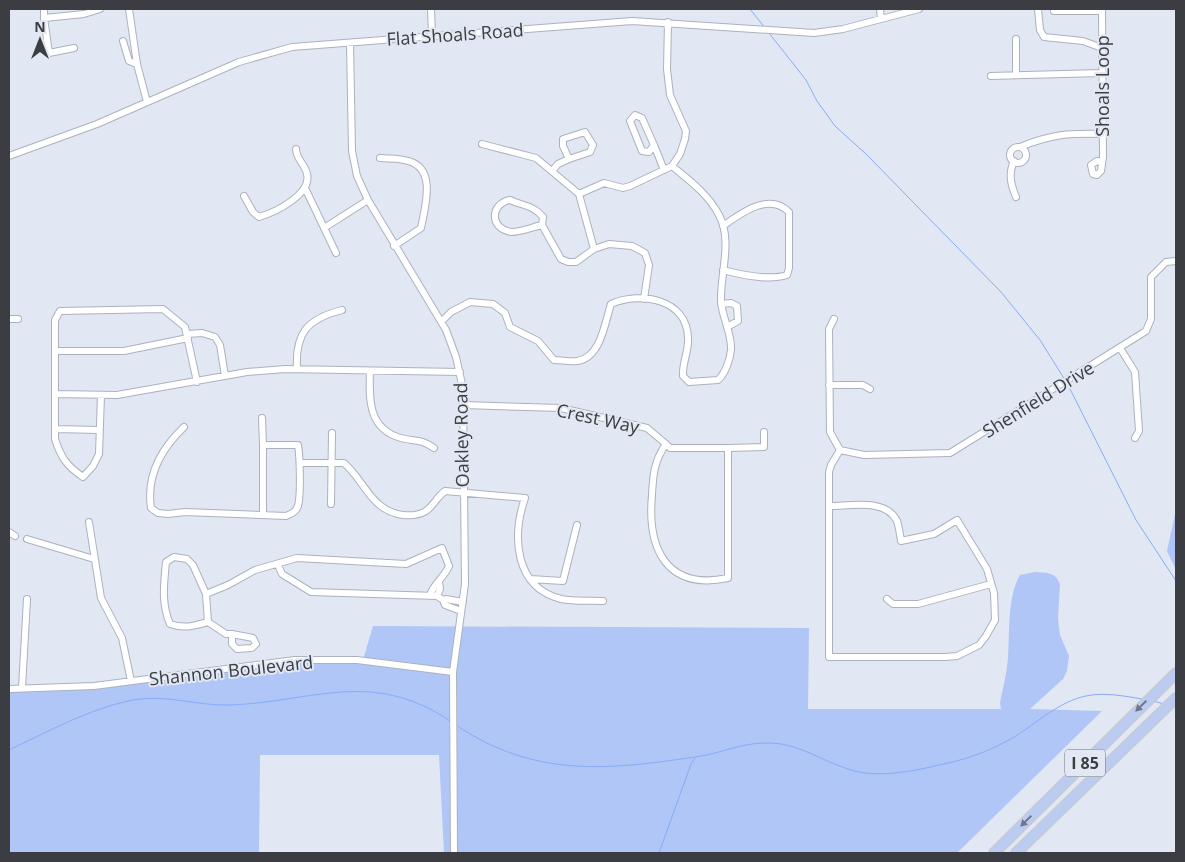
<svg xmlns="http://www.w3.org/2000/svg" width="1185" height="862" font-family="'Open Sans',sans-serif">
  <style>
    .green { fill: #afc6f6 }
    .lines { fill: none; stroke-linecap: round; stroke-linejoin: round }
    .stream { stroke: #88acf9; stroke-width: 1 }
    .minor-casing { stroke: #acb2bd; stroke-width: 8 }
    .highway-casing { stroke: #c8c9ca; stroke-width: 12 }
    .minor { stroke: #fff; stroke-width: 6 }
    .highway { stroke: #bbccf0; stroke-width: 10 }
    .oneway { fill: #6e7688 }
    .labels { text-anchor: middle; dominant-baseline: central; stroke-width: 4; stroke-linejoin: round; paint-order: stroke }
    .shield { fill: #e1e7f3; stroke: #6d7077; stroke-width: 1 }
    .shield-label { font-size: 16px; font-weight: bold; fill: #3b3d42 }
    .street-label { font-size: 18px; fill: #3b3d42; stroke: #e1e7f3 }
  </style>
  <rect width="100%" height="100%" fill="#e1e7f3"/>
  <path class="green" d="M1176,510V570L1167,551Z
    M1035,572C1048,573 1055,572 1060,584L1058,619L1060,635L1069,656L1067,671L1063,679L1030,709L1102,711L957,853H444L439,755H260L259,853H9V690L137,684L255,667L363,660L373,626L809,628L808,709H1001L1000,703C1003,688 1007,672 1008,657C1010,632 1007,597 1020,575Z"/>
  <g class="lines">
    <path class="stream" d="M750,9L765,28
      M769,33L806,80L817,101L835,126L866,154L1001,292L1040,340L1065,380
      M1067,383L1136,520L1176,581
      M1153,701L1164,704
      M456,725C534,778 607,770 695,757C719,754 741,743 765,743C798,742 821,761 851,770C880,779 918,770 948,763C971,758 994,749 1014,737C1037,723 1060,701 1086,696C1104,692 1124,696 1142,699
      M9,750C47,732 87,710 128,701C164,693 195,706 230,705C312,702 372,668 450,721
      M659,853L691,764L695,758"/>
    <g class="minor-casing">
      <path id="minor" d="M44,9V18
        M129,9L137,64L147,102
        M431,9L432,36
        M880,9L881,19
        M1038,9L1040,30L1044,37L1083,41L1102,48
        M1054,11H1102
        M123,41L129,61L137,64
        M350,43L352,151L357,176L368,200L446,330L456,357L463,389L465,584L453,672L454,853
        M74,48L49,53L44,18L84,14L100,9
        M1016,75V39
        M991,76L1102,73
        M635,115L642,118L654,145L649,152L642,151L630,121Z
        M585,132L593,145L590,152L569,159L563,146V139Z
        M482,144L536,158L579,194L604,183L623,188L630,186L672,166L680,154L685,139L686,131L670,95L667,69L668,22
        M654,145L664,170
        M1020,147C1052,134 1069,133 1103,134
        M1010 155a8 8 0 1 1 16 0a8 8 0 1 1-16 0Z
        M9,156L97,124L239,62L292,47L632,21L814,33L843,29L919,9
        M380,158C389,159 399,158 408,161C437,168 425,207 421,228L394,246
        M1014,161C1008,174 1011,185 1016,197
        M1101,162L1097,161L1091,165L1093,174L1097,175L1101,171L1103,157L1102,9
        M552,171L558,164L569,159
        M306,190L336,253
        M579,194L594,249
        M244,196L253,212L259,217C276,212 312,194 307,174C305,164 296,159 296,149
        M510,200C523,206 533,205 543,217L542,225C533,227 521,232 512,232C490,230 489,204 510,200Z
        M542,225L561,259L568,262H576L594,249L609,244L632,246L645,253L649,265L644,299
        M723,226C741,213 769,192 789,212V268L787,275C768,281 742,275 723,270
        M324,228L368,200
        M721,304L731,303L737,306L738,321L727,327
        M9,319H18
        M442,321L451,312L470,302L493,304L505,313L510,327L538,341L554,360C561,360 570,362 577,361C601,358 605,322 611,304C641,291 687,299 688,338C689,351 682,363 683,376L689,382L718,380C725,374 730,360 731,350C732,333 722,318 721,301C720,274 733,241 719,215C708,194 690,181 672,166
        M187,334L202,333L215,337L220,345L225,376
        M1120,348L1135,372L1139,431L1135,438
        M55,351H124L188,338
        M297,369C295,333 307,319 342,310
        M370,371C369,399 368,429 401,438C416,442 419,438 434,448
        M829,385H863L870,389
        M56,394L117,395L247,372L285,369L460,372
        M101,395L99,454L93,466L83,477C67,466 61,458 55,439V320L60,311L163,309L185,327L197,382
        M463,405L561,408L647,428L666,444
        M262,418L263,445
        M184,427C161,449 146,475 151,508L158,513L168,514L185,512L286,516C291,514 296,512 298,506C301,495 300,457 298,445H263V515
        M56,429L98,430
        M666,444L670,448H728V578C666,591 647,548 652,495C653,475 654,461 666,444Z
        M728,448L764,447V432
        M840,450L864,455L950,453L1146,331L1151,319V277L1166,262L1176,261
        M300,463H344C365,481 371,511 403,515C411,516 419,515 426,511C434,505 437,497 445,491L525,498C512,536 514,587 561,599C576,602 589,600 603,601
        M331,504L332,433
        M830,506C850,506 886,498 897,521C899,527 900,534 901,541L934,534L957,520L987,569L994,593L995,620L986,636L979,645L957,656L945,657H829V472L831,465L840,450L830,432L829,329L834,319
        M89,522L101,598L122,638L131,681
        M9,532L15,536
        M27,539L94,559
        M174,557L187,559L193,565L206,594L208,622C194,626 184,629 170,624C161,603 164,584 166,562Z
        M278,565L282,574L311,592L437,596L443,600L445,605L461,611
        M530,579L563,581L577,525
        M206,594L228,585L255,570L297,558L406,564L442,548L449,566C444,578 434,583 430,595
        M437,596L440,589L439,582
        M887,599L893,604H918L991,584
        M443,600L446,599L463,602
        M208,622L226,634H232
        M232,634L253,638L256,644L252,648L237,649L232,644Z
        M22,688L27,599
        M9,689L94,686L295,660H357L453,672"/>
    </g>
    <g class="highway-casing">
      <path id="highway" d="M994,853L1176,673
        M1016,853L1176,698"/>
    </g>
    <use href="#minor" class="minor"/>
    <use href="#highway" class="highway"/>
  </g>
  <defs><path id="oneway-solid" d="M-6-.8H1V-3.2L6.5 0L1 3.2V.8H-6Z" transform="scale(1.25)"/></defs>
  <g class="oneway">
    <use href="#oneway-solid" transform="translate(1141 706) rotate(136)"/>
    <use href="#oneway-solid" transform="translate(1026 821) rotate(135)"/>
  </g>
  <g class="labels">
    <rect class="shield" x="1065" y="749.5" width="40" height="27" rx="4"/>
    <g class="shield-label">
      <text x="1085" y="763">I 85</text>
    </g>
    <g class="street-label">
      <text transform="translate(455 34) rotate(-4)">Flat Shoals Road</text>
      <text transform="translate(1102 86) rotate(-90)">Shoals Loop</text>
      <text transform="translate(1038 399) rotate(-32)">Shenfield Drive</text>
      <text transform="translate(598 418) rotate(12)">Crest Way</text>
      <text transform="translate(461 435) rotate(-91)">Oakley Road</text>
      <text transform="translate(231 670) rotate(-6)">Shannon Boulevard</text>
    </g>
  </g>
  <rect width="1185" height="862" fill="none" stroke="#3b3d42" stroke-width="20"/>
  <g transform="translate(40 40)" stroke="#e1e7f3" stroke-width="4" paint-order="stroke">
  <path d="M0-4L9 19L0 12L-9 19Z" fill="#3b3d42"/>
  <text y="-8" font-size="14" font-weight="bold" text-anchor="middle" fill="#3b3d42">N</text>
  </g>
</svg>
